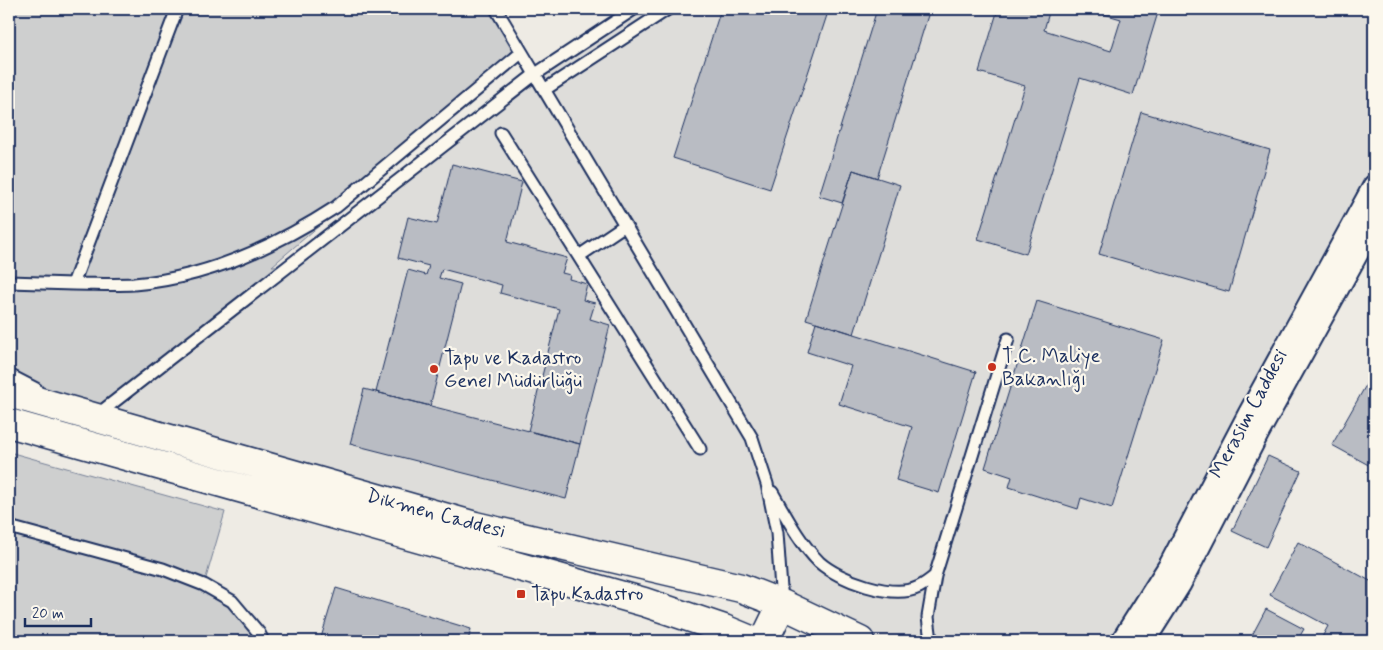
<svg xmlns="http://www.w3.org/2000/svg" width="1383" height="650" font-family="Mynerve,sans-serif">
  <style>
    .built { fill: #deddda }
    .green { fill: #cecfcf; stroke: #747f96 }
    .building { fill: #b9bcc3; stroke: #1b2f5e }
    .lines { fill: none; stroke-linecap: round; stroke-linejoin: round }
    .service-casing { stroke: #1b2f5e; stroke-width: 15 }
    .minor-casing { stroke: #1b2f5e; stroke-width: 25 }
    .secondary-casing { stroke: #1b2f5e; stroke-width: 31 }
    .service { stroke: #fbf7ec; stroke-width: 11 }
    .minor { stroke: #fbf7ec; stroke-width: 21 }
    .secondary { stroke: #fbf7ec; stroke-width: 28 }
    .poi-dot { fill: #c8321e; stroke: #fbf7ec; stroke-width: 2 }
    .labels { text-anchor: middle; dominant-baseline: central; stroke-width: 4.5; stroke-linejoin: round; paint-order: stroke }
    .poi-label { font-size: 20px; fill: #1b2f5e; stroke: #fbf7ec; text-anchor: start }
    .street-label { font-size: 20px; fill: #1b2f5e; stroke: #fbf7ec }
  </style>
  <rect width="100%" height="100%" fill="#eeebe4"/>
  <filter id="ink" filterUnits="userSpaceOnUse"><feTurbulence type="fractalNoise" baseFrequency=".02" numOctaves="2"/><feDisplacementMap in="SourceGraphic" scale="10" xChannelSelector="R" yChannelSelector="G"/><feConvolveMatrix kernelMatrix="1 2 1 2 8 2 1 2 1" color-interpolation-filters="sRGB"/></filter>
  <g filter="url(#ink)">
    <path class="built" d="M634,9H1374V186L1122,641H860L782,604L94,417L534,75Z"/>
    <path class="green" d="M9,9H496L521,53L272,266L290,265L94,417L9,375Z
      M9,452L225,512L204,585L232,601L263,641H9Z"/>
    <path class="building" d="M721,9H829L770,189L673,158Z
      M877,9H930L877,178L853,170L842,203L819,196Z
      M998,9H1050L1044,30L1111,51L1121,19L1104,14L1106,9H1159L1133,95L1080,78L1026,254L978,239L1025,86L979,72Z
      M1141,112L1270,150L1229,292L1099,254Z
      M452,164L522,182L507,242L567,258L562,273L570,275L569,279L587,284L583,300L595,303L590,319L610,325L580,444L528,431L559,309L500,293L502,285L442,269L439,278L461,284L430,406L376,392L408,270L426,275L429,266L398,258L408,217L437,224Z
      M853,170L900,185L854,334L806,319Z
      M1037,301L1164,340L1112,508L1081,498L1078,509L1009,487L1012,477L985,468Z
      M816,322L976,372L939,493L896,480L912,427L839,404L851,366L807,352Z
      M1374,371V468L1332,445Z
      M364,389L580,444L566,499L350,444Z
      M1268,456L1301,471L1266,547L1232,531Z
      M1298,542L1374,583V631L1369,641H1320L1328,626L1270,595Z
      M336,588L471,629L468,641H320Z
      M1266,609L1304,629L1297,641H1249Z"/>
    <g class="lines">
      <g class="service-casing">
        <path id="service" d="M496,9L752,438L767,484L777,533L782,603
          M544,90L668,9
          M501,133L700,449
          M579,256L625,225
          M9,282L73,284L177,9
          M73,284C94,284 114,285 134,284C207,278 276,246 336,207L521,53
          M9,375L36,389
          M97,415L534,75L634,9
          M772,492C786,516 799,542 819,562C839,580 893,600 919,587C925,584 930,580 935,576
          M9,527L163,569L204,585L232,601L259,633L263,641
          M931,641L928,617L935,576L1008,339"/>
      </g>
      <g class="minor-casing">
        <path id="minor" d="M1122,641L1170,565L1249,414L1374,186
          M1144,641L1180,584L1258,433L1374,223"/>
      </g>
      <g class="secondary-casing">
        <path id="secondary" d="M9,393L475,526L741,588L782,604L860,641
          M9,423L644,602L724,629L753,641
          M764,641L782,604"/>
      </g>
      <use href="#service" class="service"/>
      <use href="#minor" class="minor"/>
      <use href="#secondary" class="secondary"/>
    </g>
  </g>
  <g class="poi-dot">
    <circle cx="992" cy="367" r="5"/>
    <circle cx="434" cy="369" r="5"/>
    <rect x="516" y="589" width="10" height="10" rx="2.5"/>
  </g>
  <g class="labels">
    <g class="poi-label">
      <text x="1002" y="356">T.C. Maliye<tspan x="1002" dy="23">Bakanlığı</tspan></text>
      <text x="444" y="358">Tapu ve Kadastro<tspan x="444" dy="23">Genel Müdürlüğü</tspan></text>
      <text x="531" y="594">Tapu Kadastro</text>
    </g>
    <g class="street-label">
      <text transform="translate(1249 414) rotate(-62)">Merasim Caddesi</text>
      <text transform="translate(436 514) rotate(15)">Dikmen Caddesi</text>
    </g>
  </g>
  <rect width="1383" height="650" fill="none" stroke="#fbf7ec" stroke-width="30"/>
  <rect x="15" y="15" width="1353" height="620" fill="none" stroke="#1b2f5e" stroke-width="2" filter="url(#ink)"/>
  <path d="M25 618v8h66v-8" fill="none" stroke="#1b2f5e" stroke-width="2.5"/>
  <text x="32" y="618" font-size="15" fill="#1b2f5e" stroke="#fbf7ec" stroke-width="4" paint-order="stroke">20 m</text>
</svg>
